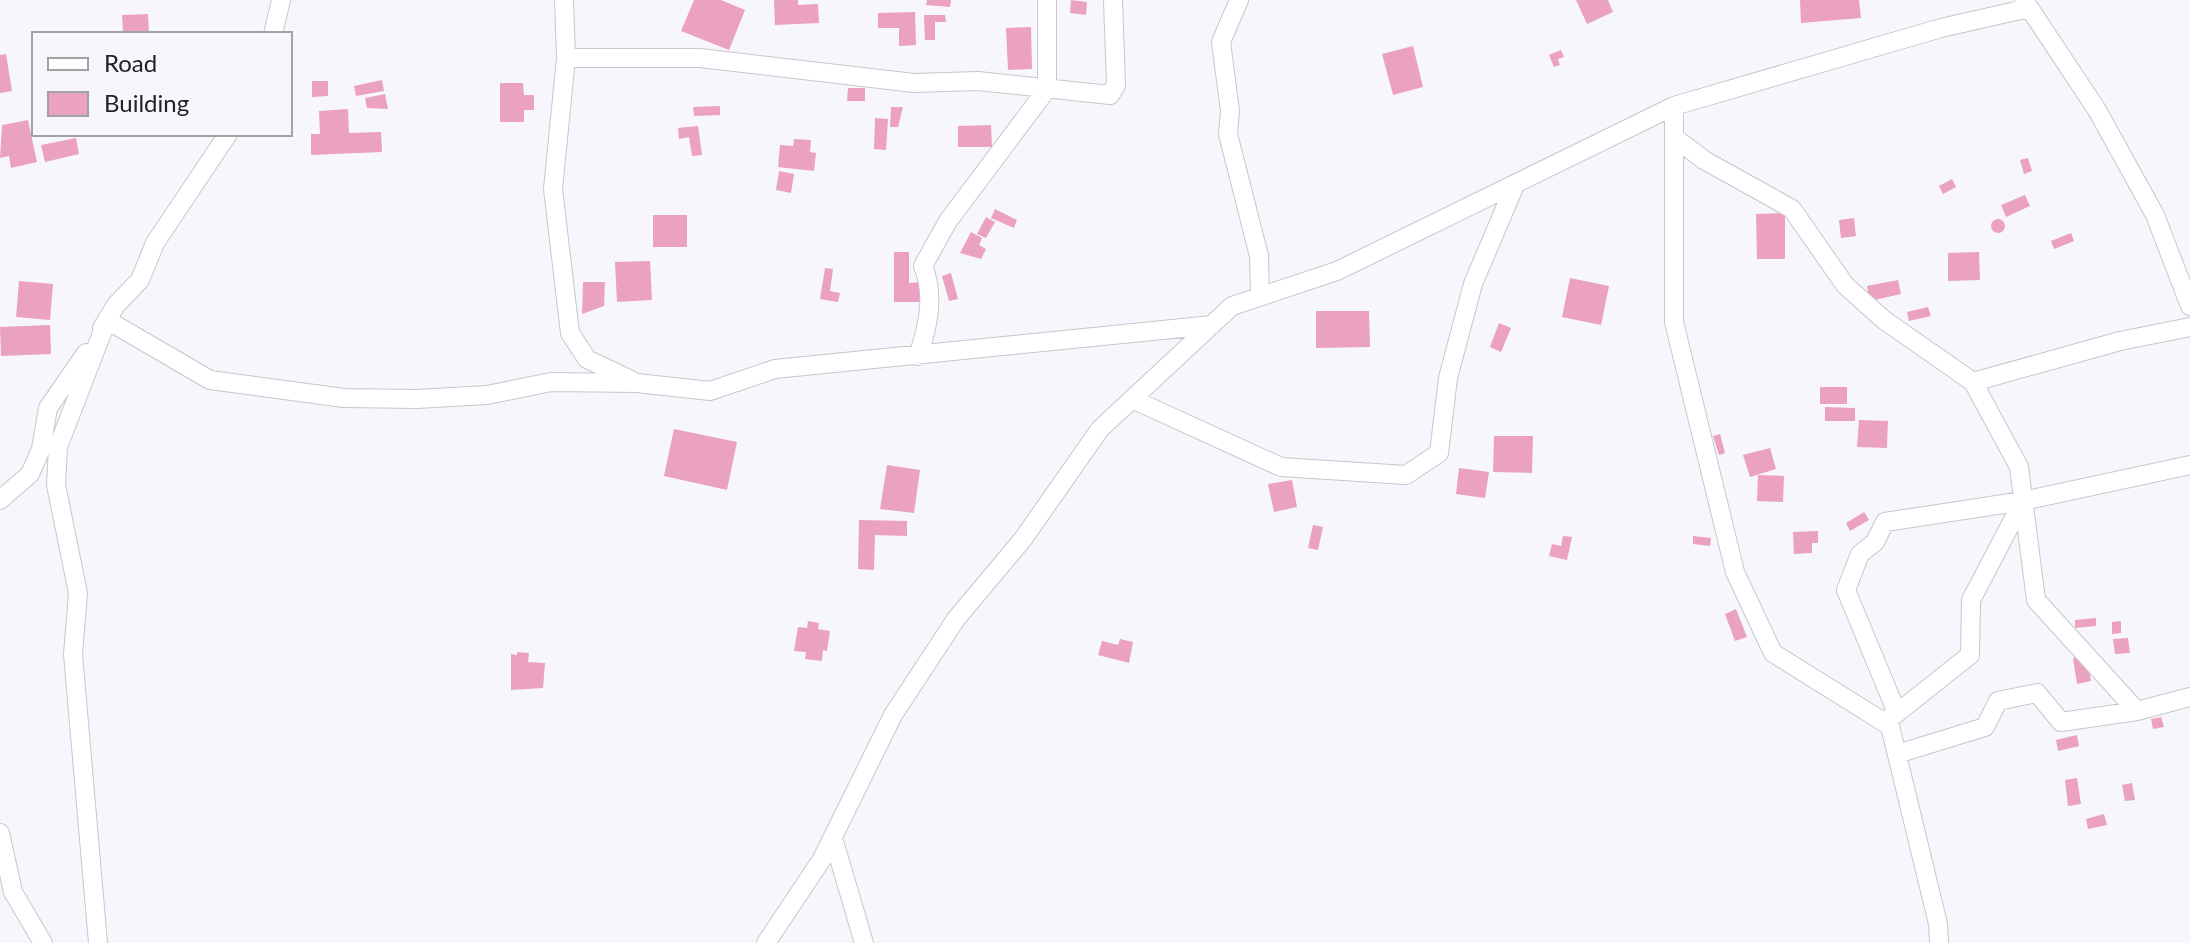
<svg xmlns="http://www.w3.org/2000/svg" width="2190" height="943" font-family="Lato,sans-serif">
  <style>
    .building { fill: #eba1c0 }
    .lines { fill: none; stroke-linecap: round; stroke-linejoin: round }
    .street-casing { stroke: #c7c7cc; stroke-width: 20 }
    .street { stroke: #fff; stroke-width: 18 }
  </style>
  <rect width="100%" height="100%" fill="#f7f6fc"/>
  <path class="building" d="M694,0H721L745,10L729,50L681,31Z
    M774,0H798V5L818,4L819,23L775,25Z
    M927,0H951L950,7L926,5Z
    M1071,0L1087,2L1086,15L1070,13Z
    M1576,0H1608L1613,12L1587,24Z
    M1800,0H1859L1861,18L1801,23Z
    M915,12L916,45L899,46V28H878V13Z
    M148,14L149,34L123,31L122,15Z
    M924,15H945L946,22H935V40H925Z
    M1031,27L1032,69L1008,70L1006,28Z
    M1413,46L1423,87L1393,95L1382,54Z
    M1561,50L1564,57L1558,59L1560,65L1554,67L1549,55Z
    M6,54L12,91L0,93V55Z
    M382,80L384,91L356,96L354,86Z
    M312,81H328V96L312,97Z
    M500,83H523L524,95H534V110H524V122H500Z
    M848,88H865V101H847Z
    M385,94L388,109L367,108L365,98Z
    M720,106V115L694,116L693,107Z
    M891,107H903L898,127H890Z
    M348,109L349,133L381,132L382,152L311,155V134H320L319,111Z
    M875,118L888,119L886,150L874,149Z
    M28,120L37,162L11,168L9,156L0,158L2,125Z
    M991,125L992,147H958V126Z
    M698,126L702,155L692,156L689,137L679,139L678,128Z
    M76,138L79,154L45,162L41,145Z
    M794,139L811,140L810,152L816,153L814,171L778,167L780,145L793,146Z
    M2028,158L2032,171L2024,174L2020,160Z
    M779,171L794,174L791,193L776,190Z
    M1952,179L1956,187L1943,194L1939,186Z
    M2025,195L2030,206L2006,217L2001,205Z
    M995,209L1017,220L1014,228L991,218Z
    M1785,213V259H1757L1756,214Z
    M653,215H687V247H653Z
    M986,217L995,222L986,238L977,234Z
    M1854,218L1856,236L1841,238L1839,220Z
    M1991 226a7 7 0 1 1 14 0a7 7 0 1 1-14 0Z
    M971,232L982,238L979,245L986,249L981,259L960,253Z
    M2071,233L2074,241L2054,249L2051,241Z
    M894,252H909V283L921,282V302H894Z
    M1979,252L1980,280L1948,281V253Z
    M650,261L652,300L617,302L615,262Z
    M825,268L833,269L830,291L840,293L838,302L820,299Z
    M951,273L958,299L949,301L942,276Z
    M1570,278L1609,286L1601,325L1562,317Z
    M1898,280L1901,294L1870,301L1867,286Z
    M19,281L53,284L50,320L16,317Z
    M583,282H605L604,306L582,314Z
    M1928,307L1931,316L1909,321L1907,312Z
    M1316,311H1369L1370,347L1316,348Z
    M1499,323L1511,328L1501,352L1490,347Z
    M50,325L51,354L1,356L0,327Z
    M1820,387H1847V404H1820Z
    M1825,407L1855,408V421H1825Z
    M1859,420L1888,421L1887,448L1857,447Z
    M674,429L737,442L727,490L664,476Z
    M1720,434L1725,453L1719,455L1713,436Z
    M1494,436H1533L1532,473L1493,472Z
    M1770,448L1776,469L1750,477L1743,455Z
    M887,465L920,470L914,513L880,509Z
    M1459,468L1489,472L1485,498L1456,494Z
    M1758,475L1784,476L1783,502L1757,501Z
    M1292,480L1297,507L1274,512L1268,484Z
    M1864,512L1869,520L1850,531L1846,523Z
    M859,520L907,521V536L875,535L874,570L858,569Z
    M1313,525L1323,527L1318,550L1308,548Z
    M1818,531V543H1812V553L1794,554L1793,532Z
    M1563,536L1572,537L1567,560L1549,556L1552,544L1561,546Z
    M1693,536L1711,538L1710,546L1693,544Z
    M1736,609L1747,637L1735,641L1725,614Z
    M2096,618V626L2075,628V620Z
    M808,621L819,623L818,629L830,631L827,651L823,650L822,661L805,659L806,652L794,651L798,627L807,628Z
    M2121,621V633L2112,634V622Z
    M2128,638L2130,653L2115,654L2113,639Z
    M1120,639L1133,642L1129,663L1098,655L1102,641L1118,645Z
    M517,652L529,653L528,662L545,663L543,688L511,690V654L517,655Z
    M2087,656L2091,681L2077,684L2073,658Z
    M2161,717L2164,727L2153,729L2151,719Z
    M2077,735L2079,746L2058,751L2056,740Z
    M2077,778L2081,804L2068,806L2065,780Z
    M2132,783L2135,800L2125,801L2122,785Z
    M2104,814L2107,825L2088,829L2086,819Z"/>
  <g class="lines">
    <g class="street-casing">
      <path id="street" d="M564,0L566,58L553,189L570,333L587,359L631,380
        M1239,0L1221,42L1230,111L1228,134L1259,256L1260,297
        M2024,0L2097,110L2155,215L2190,306
        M273,34L281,0
        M566,58H700L914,83L978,81L1110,95L1116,85L1113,0
        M1674,106V322L1735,572L1773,653L1890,726L1938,924L1939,943
        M1674,137L1704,160L1792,209L1845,285L1884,320L1973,382
        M102,328L116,305L140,280L155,243L228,134
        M918,356C928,327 935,295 923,266L948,221L1047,89V0
        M1132,399L1281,467L1406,475L1439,453L1448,378L1473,284L1515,185
        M0,500L30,474L41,449L48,408L86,353
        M2137,711L2036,600L2019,467L1973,382L2120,341L2190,327
        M1897,713L1970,655L1971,600L2023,501
        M1884,722L1897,713L1846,590L1860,554L1875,542L1885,522L2023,501L2190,465
        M1897,754L1985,727L1998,701L2037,693L2061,722L2137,711L2190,697
        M0,833L13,892L43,943
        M833,838L864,943
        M98,943L73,654L78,593L56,485L58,447L107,320L210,380L344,398L417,399L487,395L551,382L637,383L710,391L775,369L1212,325
        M766,943L822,859L893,715L956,619L1023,539L1100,429L1232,306L1337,271L1674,106L1941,28L2029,8"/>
    </g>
    <use href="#street" class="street"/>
  </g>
  <rect x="32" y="32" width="260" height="104" fill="#f7f6fc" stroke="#a2a1a6" stroke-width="2"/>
  <rect x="48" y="58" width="40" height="12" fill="#ffffff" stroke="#a2a1a6" stroke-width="2"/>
  <text x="104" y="72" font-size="24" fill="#222124">Road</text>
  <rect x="48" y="92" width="40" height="24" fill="#eba1c0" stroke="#a2a1a6" stroke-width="2"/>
  <text x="104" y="112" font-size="24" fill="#222124">Building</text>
</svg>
